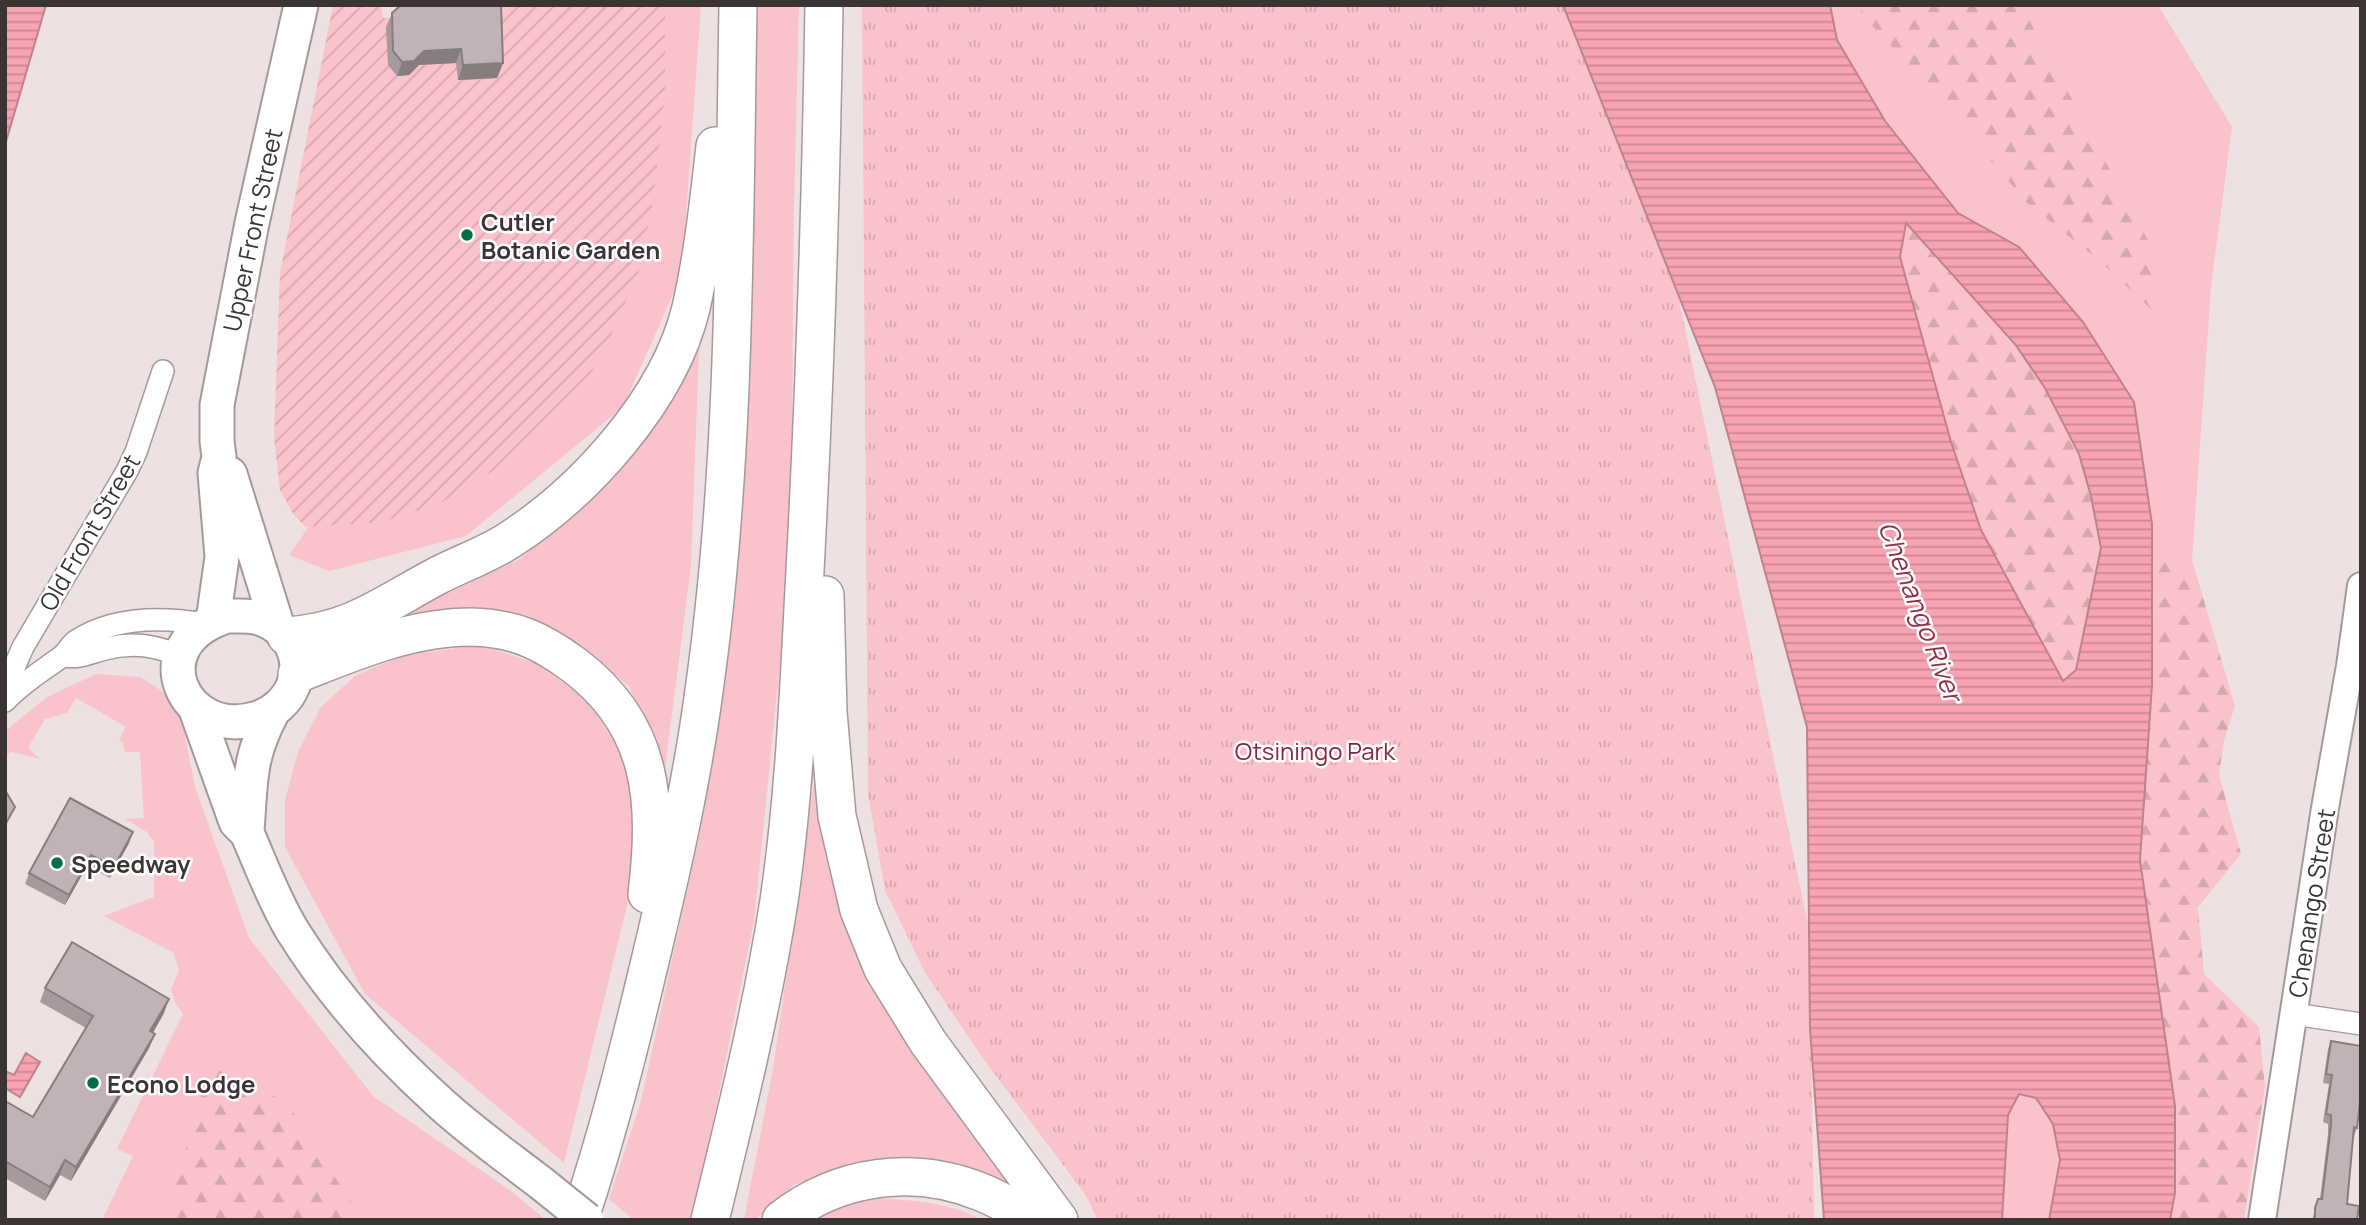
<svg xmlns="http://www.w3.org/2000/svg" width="2366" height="1225" font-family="Manrope,sans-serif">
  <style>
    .grass { fill: #fac2ca }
    .forest { fill: url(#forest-firs) }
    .park { fill: url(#park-tufts) }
    .garden { fill: url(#garden-furrows) }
    .water { fill: url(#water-rules); stroke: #bf828c; stroke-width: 2; fill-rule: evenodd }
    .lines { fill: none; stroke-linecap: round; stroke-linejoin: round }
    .minor-casing { stroke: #a5989a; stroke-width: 24 }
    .tertiary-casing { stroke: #a5989a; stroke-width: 30 }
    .primary-casing { stroke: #a5989a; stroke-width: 37 }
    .motorway-casing { stroke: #a5989a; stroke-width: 40 }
    .minor { stroke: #fff; stroke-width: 21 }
    .tertiary { stroke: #fff; stroke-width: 26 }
    .primary { stroke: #fff; stroke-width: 33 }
    .motorway { stroke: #fff; stroke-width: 37 }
    .primary-bridge-casing { stroke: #a5989a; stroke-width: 37; stroke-linecap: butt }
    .primary-bridge { stroke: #fff; stroke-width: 33 }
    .wall { fill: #a69a9c }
    .shaded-wall { fill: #877d7f }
    .building { fill: #c1b3b5; stroke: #877d7f; stroke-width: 2 }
    .poi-dot { fill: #046f46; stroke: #fff; stroke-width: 2.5 }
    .labels { text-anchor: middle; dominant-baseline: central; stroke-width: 5; stroke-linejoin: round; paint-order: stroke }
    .poi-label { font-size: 24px; font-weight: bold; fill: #3a3435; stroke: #fff; text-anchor: start }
    .street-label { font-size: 24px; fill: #3a3435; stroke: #fff }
    .park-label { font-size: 24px; fill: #86253e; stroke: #fff }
    .water-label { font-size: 26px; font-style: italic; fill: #923048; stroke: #fff }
  </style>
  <defs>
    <pattern id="forest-firs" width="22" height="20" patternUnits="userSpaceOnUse" patternTransform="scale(1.75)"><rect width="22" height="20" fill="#fac2ca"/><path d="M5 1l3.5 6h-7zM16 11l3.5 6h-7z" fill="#d7a7ae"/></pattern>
    <pattern id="park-tufts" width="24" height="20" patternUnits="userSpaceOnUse" patternTransform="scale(1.75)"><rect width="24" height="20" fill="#fac2ca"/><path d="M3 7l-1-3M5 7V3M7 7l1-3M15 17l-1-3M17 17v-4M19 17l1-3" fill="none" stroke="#d7a7ae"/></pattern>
    <pattern id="garden-furrows" width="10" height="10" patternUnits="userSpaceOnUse" patternTransform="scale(1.75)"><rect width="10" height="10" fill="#fac2ca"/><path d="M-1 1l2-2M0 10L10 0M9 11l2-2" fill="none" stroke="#d7a7ae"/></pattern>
    <pattern id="water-rules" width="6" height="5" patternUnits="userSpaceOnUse" patternTransform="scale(1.75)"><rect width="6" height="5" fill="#f8a3b1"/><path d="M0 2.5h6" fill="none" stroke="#ca8691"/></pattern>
  </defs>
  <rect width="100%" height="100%" fill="#eee1e2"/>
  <path class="grass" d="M644,5H701L682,274L623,407L466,536L329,571L289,555L315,518Z
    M755,5H799L794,207L791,554L754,921L693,1220H634L609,1199L641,1101L701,828L731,618Z
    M1830,5H2158L2232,127L2211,287L2192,560L2152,564V524L2134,402L2083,322L2019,247L1958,213L1885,121L1837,40Z
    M700,322L691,565L664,776L629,686L555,628L492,611L406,613L520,559L603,486Z
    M480,645L535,663L582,695L615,736L636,793L634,877L564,1163L365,994L285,847V800L298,752L321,707L355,676L400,656Z
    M96,674L140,677L162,691L181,715L195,787L249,938L373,1096L511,1191L546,1220H102L133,1156L117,1149L183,1014L176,1004L171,989L179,971L174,953L104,916L154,897V842L147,832L125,819L144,818L140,752H125L123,743L119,740L126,727L76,698L67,713L45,719L28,748L40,759L12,752L5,755V731L47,697Z
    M817,761L846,924L1032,1206L881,1163L795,1184L755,1220H744L773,1069Z
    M2019,1094L2036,1098L2053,1124L2060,1160L2049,1220H2002L2008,1114Z
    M865,1198C903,1199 948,1201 982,1220H821L830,1207Z"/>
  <path class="forest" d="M1860,5H2021L2163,268L2153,311L2100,261L2028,204L1911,67L1862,15Z
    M1906,222L2015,344L2045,388L2079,454L2091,496L2101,548L2076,670L2063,681L1981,530L1951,442L1900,257Z
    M2192,560L2235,706L2224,740L2219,775L2241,854L2198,907L2204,974L2259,1027L2265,1087L2244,1220H2170L2175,1193V1106L2140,860L2152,685V564Z
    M210,1066L286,1102L363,1220H155L171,1199Z"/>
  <path class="park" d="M862,5H1576L1677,290L1809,930L1814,1220H1098L1085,1194L982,1057L924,971L885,890L868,794Z"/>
  <path class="garden" d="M333,5H381L383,18H398L475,5H665V92L654,196L638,274L606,346L575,401L522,453L439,504L381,522L306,527L294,515L280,490L274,437L280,273Z"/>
  <path class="water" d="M5,5H46L5,145Z
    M1563,5H1830L1837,40L1885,121L1958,213L2019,247L2083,322L2134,402L2152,524V685L2140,860L2175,1106V1193L2170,1220H2049L2060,1160L2053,1124L2036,1098L2019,1094L2008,1115L2002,1220H1824L1810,1029L1807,727L1715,387ZM1906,223L2015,344L2045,388L2079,454L2091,496L2101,548L2076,670L2063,681L1981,530L1951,442L1900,257Z
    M26,1053L40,1062L20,1097L5,1088V1071L14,1075Z"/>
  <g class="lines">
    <g class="minor-casing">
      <path id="minor" d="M62,656C83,658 86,654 105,649C130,642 156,645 180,656
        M5,688L23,647L127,471L136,452L163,371
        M5,701C22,683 42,671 61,657C67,653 70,645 76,641C113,617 162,617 204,624
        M2294,1014L2361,1024"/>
    </g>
    <g class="tertiary-casing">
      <path id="tertiary" d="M2262,1220L2325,808L2350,666L2361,586"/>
    </g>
    <g class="primary-casing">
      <path id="primary" d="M230,474L278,628
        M227,616C238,616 249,615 259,618C288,627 305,658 293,686C287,701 273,713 258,718C184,742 138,644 227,616Z
        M213,621L222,557L215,473L219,457L217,441V405L252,223L301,5
        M195,707L236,822L247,833C261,865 274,900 292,930C331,993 382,1050 437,1100C469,1130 506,1156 541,1183
        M247,831C251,780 248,758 273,711"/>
    </g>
    <g class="motorway-casing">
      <path id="motorway" d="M825,595L828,712L837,816L859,910L883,969L928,1042L1059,1220
        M286,636C351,632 382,605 437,576C460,564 486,555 508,541C585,492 669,399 691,308C703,255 709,200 715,146
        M297,674C353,652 410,627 471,627C514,628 540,640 574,665C654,725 658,802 647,894
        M579,1220C608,1134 630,1045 651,957C672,869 692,781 704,691C736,464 734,234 738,5
        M710,1220C736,1114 762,1009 779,901C795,792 799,681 805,571C815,382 821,194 824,5
        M781,1220C839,1174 914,1165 981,1192C998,1199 1015,1208 1028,1220"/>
    </g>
    <use href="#minor" class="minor"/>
    <use href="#tertiary" class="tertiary"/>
    <use href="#primary" class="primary"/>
    <use href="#motorway" class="motorway"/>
    <g class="primary-bridge-casing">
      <path id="primary-bridge" d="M541,1183L587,1220"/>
    </g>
    <use href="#primary-bridge" class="primary-bridge"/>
  </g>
  <path class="wall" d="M392,13L503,63L497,78L458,80L456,63L419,65L409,75L397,76L388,65L386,27Z
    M129,843L110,878L87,866L65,905L25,884L29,873Z
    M45,988L164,1013L153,1033L155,1034L149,1048L71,1181L60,1175L45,1201L5,1178V1101L33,1117L86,1028L40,1002Z
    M2331,1041L2357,1128L2354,1136H2353L2347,1204L2357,1220H2312L2318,1199H2320L2328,1134V1124L2323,1122L2329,1084L2323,1083L2328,1049Z"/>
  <path class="shaded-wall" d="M461,49L456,63L419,65L409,75L397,76L402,62L424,51Z
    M503,63L497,78L458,80L463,65Z
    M133,832L129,843L110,878L114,867Z
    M91,855L87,866L65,905L69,895Z
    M169,999L164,1013L145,1046L150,1031Z
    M155,1034L149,1048L71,1181L76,1167Z
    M65,1160L60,1175L45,1201L50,1187Z"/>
  <path class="building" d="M401,5H501L503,63L463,65L461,49L424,51L414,61L402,62L393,51L392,13Z
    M5,790L15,807L5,825Z
    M70,798L133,832L114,867L91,855L69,895L29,873Z
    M72,942L169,999L150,1031L155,1034L76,1167L65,1160L50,1187L5,1161V1101L33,1117L93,1016L45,988Z
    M2331,1041L2361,1046V1094L2357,1128L2354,1127L2347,1204L2359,1206L2357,1220H2315V1208L2318,1199H2322L2331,1125V1115L2326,1114L2332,1075L2326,1074Z"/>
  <g class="poi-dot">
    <circle cx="467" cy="235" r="7"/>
    <circle cx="57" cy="863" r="7"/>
    <circle cx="93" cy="1083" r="7"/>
  </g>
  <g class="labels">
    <g class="poi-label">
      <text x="481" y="221">Cutler<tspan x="481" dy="28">Botanic Garden</tspan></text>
      <text x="71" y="863">Speedway</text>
      <text x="107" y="1083">Econo Lodge</text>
    </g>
    <g class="street-label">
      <text transform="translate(252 230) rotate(-78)">Upper Front Street</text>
      <text transform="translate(89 532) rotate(-60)">Old Front Street</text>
      <text transform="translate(2311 903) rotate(-81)">Chenango Street</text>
    </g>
    <g class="park-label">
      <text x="1315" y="750">Otsiningo Park</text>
    </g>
    <g class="water-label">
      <text transform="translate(1921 611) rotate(69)">Chenango River</text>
    </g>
  </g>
  <rect width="2366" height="1225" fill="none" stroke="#3a3435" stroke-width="14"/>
</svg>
